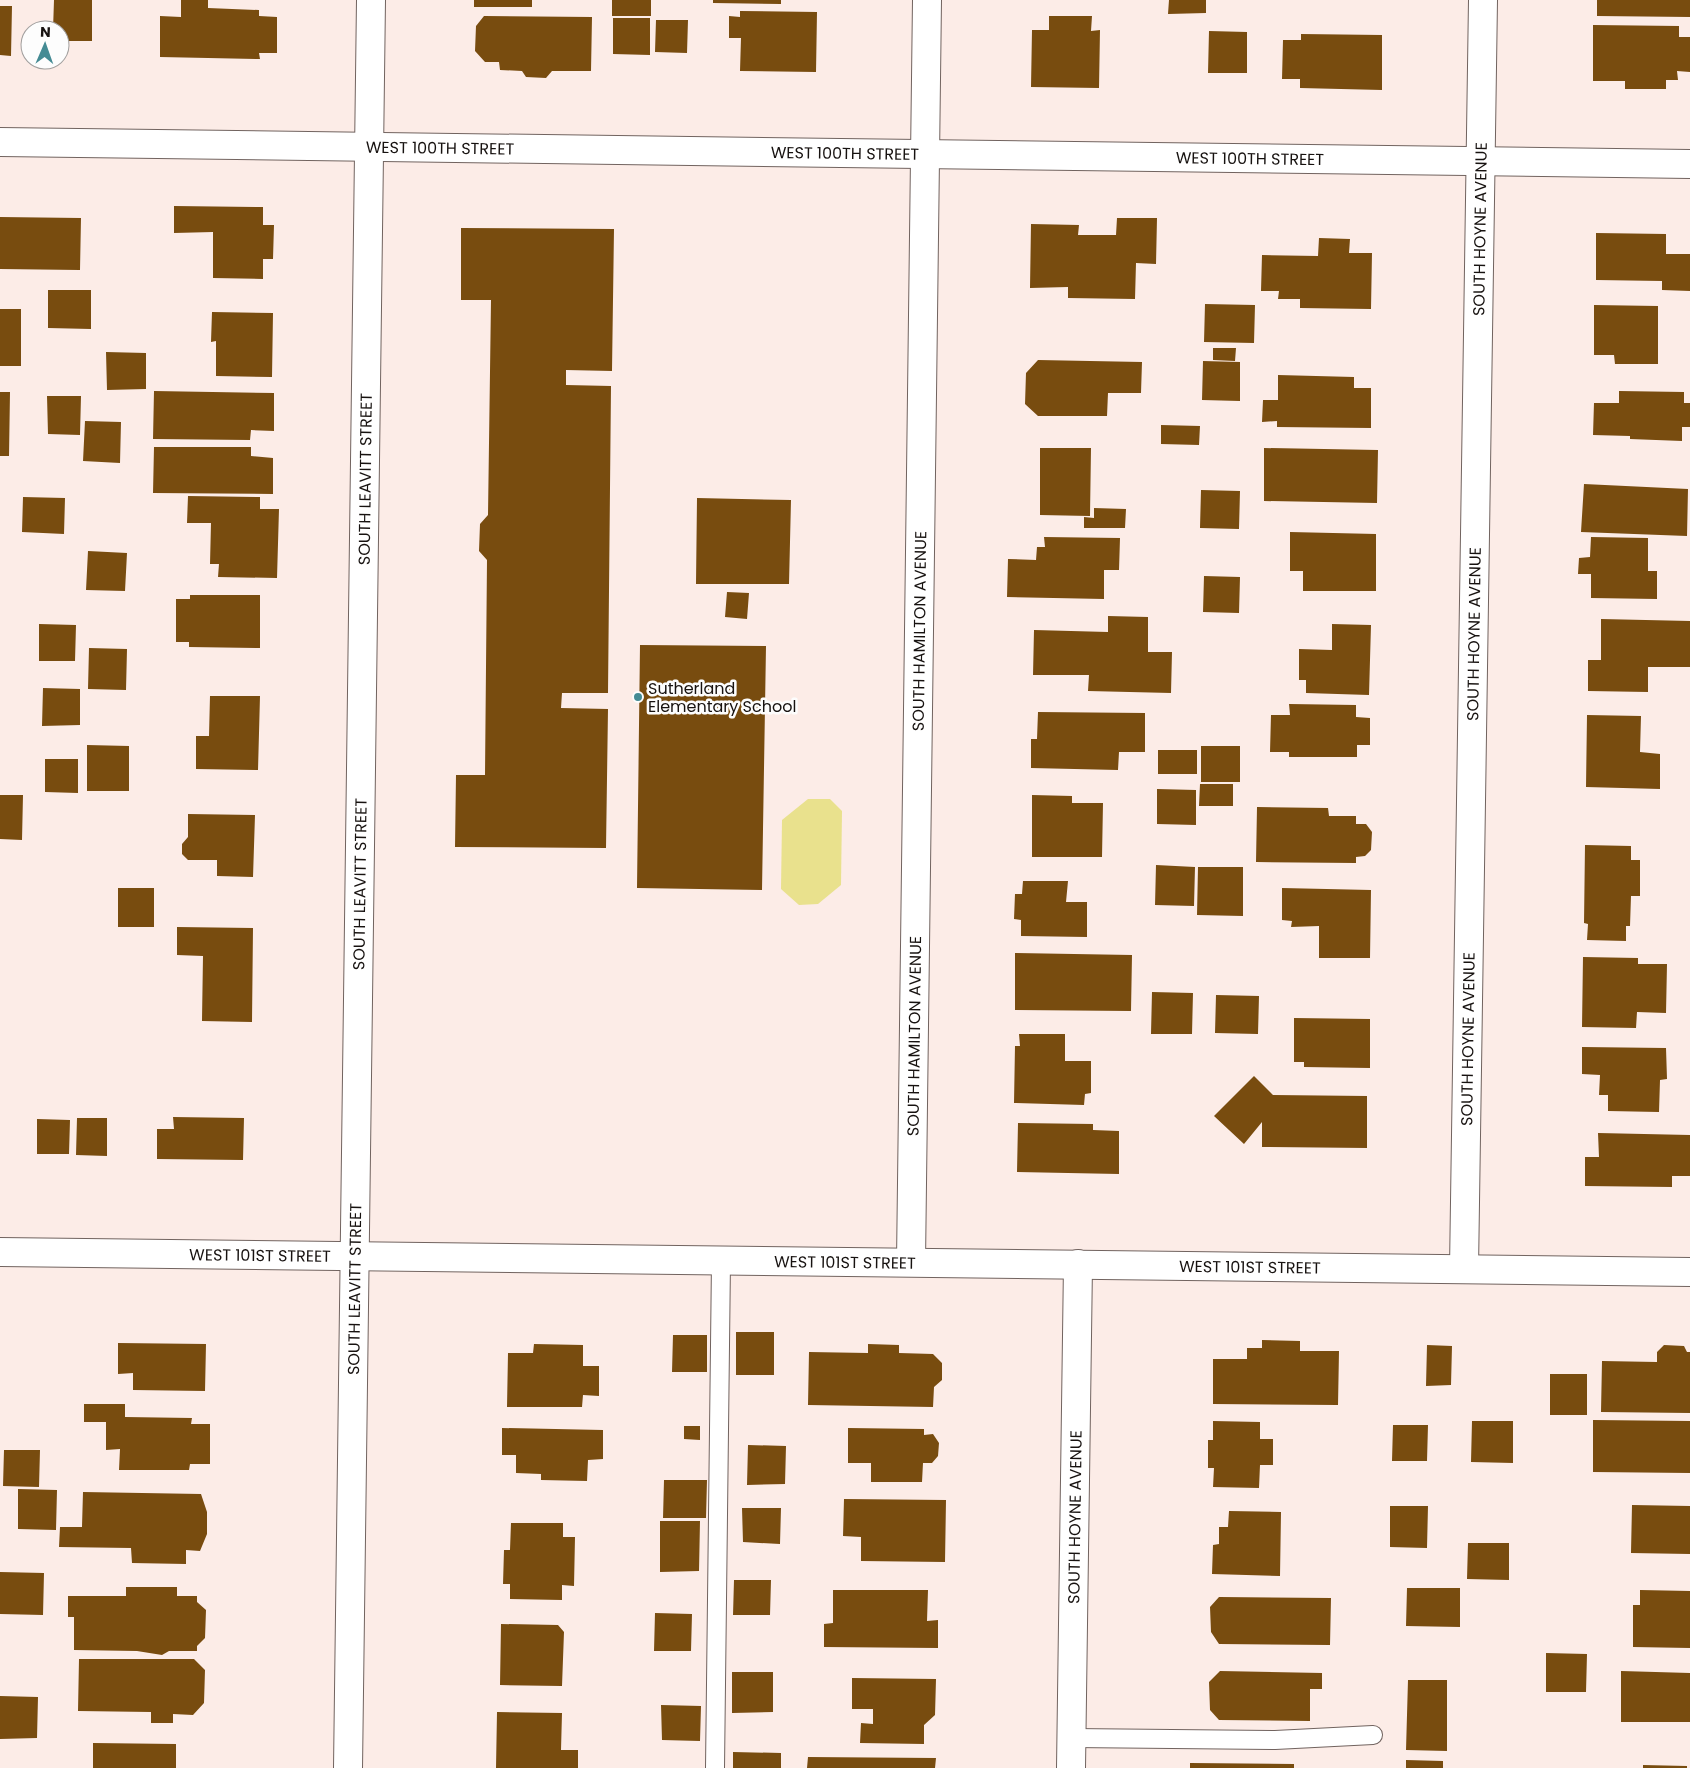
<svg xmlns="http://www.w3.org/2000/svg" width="1690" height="1768" font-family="Poppins,sans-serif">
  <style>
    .green { fill: #e9e18d }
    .building { fill: #784c0f }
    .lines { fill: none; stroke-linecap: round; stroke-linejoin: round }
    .service-casing { stroke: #71635f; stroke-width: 20 }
    .minor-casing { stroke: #71635f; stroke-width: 30 }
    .service { stroke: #fff; stroke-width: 18 }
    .minor { stroke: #fff; stroke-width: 28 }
    .poi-dot { fill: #448b94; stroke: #fdfdfd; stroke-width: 2 }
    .labels { text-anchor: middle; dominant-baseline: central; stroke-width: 5; stroke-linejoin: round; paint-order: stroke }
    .street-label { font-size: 16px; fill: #171210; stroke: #fdfdfd }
    .poi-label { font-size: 16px; fill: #171210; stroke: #fdfdfd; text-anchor: start }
  </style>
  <rect width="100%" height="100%" fill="#fcece7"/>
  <path class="green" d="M808,799H830L842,811L841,885L818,904L799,905L781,889L782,820Z"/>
  <path class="building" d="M54,0H92V41H60V30H53Z
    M181,0H208V8L259,10V16L277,17V53H259L260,59L160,57V16L181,17Z
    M474,0H532V7H474Z
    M612,0H651V16H612Z
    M713,0H781V4L713,3Z
    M1169,0H1206V13L1168,14Z
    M1597,0H1690V17L1597,16Z
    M0,6H12L11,56L0,55Z
    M740,11L817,12L816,72L740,71L741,38H729V16L740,17Z
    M484,16L592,17L591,71H552L546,78L526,77L522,71L500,70L499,62H485L475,51L476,26Z
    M1049,16H1092L1091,31L1100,30L1099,88L1031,87L1032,30H1049Z
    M613,18H650V55L613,54Z
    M656,20H688L687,53L655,52Z
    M1593,25L1679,26V37H1690V72L1677,71L1678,80H1666V89H1625V81H1593Z
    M1209,31L1247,32V73H1208Z
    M1301,34L1382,35V90L1300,88V79H1282L1283,40H1301Z
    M174,206L263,207V225H274L273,259H263V279L213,278V232L174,233Z
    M0,217L81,218L80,270L0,269Z
    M1117,218H1157L1156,264L1136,263L1135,299L1068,298V287L1030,288L1031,224L1079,225L1078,235H1116Z
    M461,228L614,229L612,371L566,370V385L611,386L608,693H562L561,708L608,709L606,848L455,847L456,775H485L487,560L479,551L480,524L488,515L491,300H461Z
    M1596,233L1666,234V254H1690V291L1662,290V281L1596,280Z
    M1319,238L1350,239L1349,253H1372L1371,309L1300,308V299H1278L1279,291H1261L1262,255L1318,256Z
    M48,290H91V329L48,328Z
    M1205,304L1255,305L1254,343L1204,342Z
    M1594,305L1658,306V364H1615L1614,355H1594Z
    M0,309H21V366H0Z
    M212,312L273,313L272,377L216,376V341L211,342Z
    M1213,348H1236L1235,361L1213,360Z
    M106,352L146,353V389L107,390Z
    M1038,360L1142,362L1141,393H1108L1107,416H1038L1025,404L1026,373Z
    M1203,361L1240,362V401L1202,400Z
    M1278,375L1354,377V388H1371V428L1277,427V421L1262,422L1263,400H1278Z
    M154,391L274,393V431L251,430L250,440L153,439Z
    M1619,391L1684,392V403H1690V427H1682V441L1630,439V436L1593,435L1594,403H1619Z
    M0,392H10L9,456H0Z
    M47,396H81L80,435L48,434Z
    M85,421L121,422L120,463L83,461Z
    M1161,425L1200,426L1199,445L1161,444Z
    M154,447H251V456L273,458V494L153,493Z
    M1040,448H1091L1090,516L1040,515Z
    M1264,448L1378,450L1377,503L1264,501Z
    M1584,484L1688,489L1687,536L1581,532Z
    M1201,490L1240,491L1239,529L1200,528Z
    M188,496L260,497V509H279L277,578L218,577L219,564H210L211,523H187Z
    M23,497L65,498L64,534L22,532Z
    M697,498L791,500L789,584H696Z
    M1094,508L1126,509L1125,528H1084V517L1094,518Z
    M1290,532L1376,534V591H1303V571H1290Z
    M1044,537L1120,538L1119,570H1104V599L1007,597L1008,559L1036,560L1037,547H1045Z
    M1591,537L1648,538V571H1657V599L1591,598V574H1578L1579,558L1590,557Z
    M88,551L127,553L125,591L86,590Z
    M1204,576L1240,577L1239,613L1203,612Z
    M727,592L749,593L747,619L725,617Z
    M190,595H260V648L189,647V642H176V599H190Z
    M1108,616L1148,617V652H1172L1171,693L1088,691L1089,675H1033L1034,630L1108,632Z
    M1601,619L1690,621V667H1648V692L1588,691V660H1601Z
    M39,624L76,625L75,661H39Z
    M1332,624L1371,625L1369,695L1306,693V680H1299V649L1332,650Z
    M640,645L766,646L762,890L637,888Z
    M89,648L127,649L126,690L88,689Z
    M43,688L80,689V725L42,726Z
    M210,696H260L258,770L196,769V736H209Z
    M1289,704L1356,705V717L1370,718V745H1357V757H1289V752H1270L1271,715H1290Z
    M1038,712L1145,713V752H1119L1118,770L1031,768V739H1037Z
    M1587,715L1641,716L1640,752L1660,754V789L1586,787Z
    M87,745L129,746V791H87Z
    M1201,746H1240V782H1201Z
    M1158,750H1197V774H1158Z
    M45,759H78V793L45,792Z
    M1200,784H1233V806H1199Z
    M1157,789L1196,790V825L1157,824Z
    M0,795H23L22,840L0,839Z
    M1032,795L1072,796V803H1103L1102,857H1032Z
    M1257,807L1328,808L1329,816H1356V824H1366L1372,832L1371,850L1365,856L1356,857V863L1256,862Z
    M188,814L255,815L253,877L217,876V860H188L182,854V844L188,837Z
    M1585,845L1631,846V860H1640V896H1631L1630,926H1626V941L1587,940L1588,924L1584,923Z
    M1156,865L1195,867L1194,906L1155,905Z
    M1198,867H1243V916L1197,915Z
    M1023,881H1068L1066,902H1087V937L1021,936V920L1014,919L1015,894H1022Z
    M118,888H154V927H118Z
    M1282,888L1371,890L1370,958H1319V926L1291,927L1292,921L1282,920Z
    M177,927L253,928L252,1022L202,1021L203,956L177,955Z
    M1015,953L1132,955L1131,1011L1015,1010Z
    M1583,957L1638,958V964H1667L1666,1013L1637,1012L1636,1028L1582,1027Z
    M1152,992L1193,993L1192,1034H1151Z
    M1216,995L1259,996L1258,1034L1215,1033Z
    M1294,1018L1370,1019V1068L1304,1067V1062H1294Z
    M1019,1034H1065V1061H1091V1093L1085,1094L1084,1105L1014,1103L1015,1046H1020Z
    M1582,1047L1666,1048L1667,1079L1660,1080L1659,1112L1608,1111V1095H1599L1600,1075L1582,1074Z
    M1254,1076L1273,1095L1367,1096V1148L1262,1147V1122L1244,1144L1214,1116Z
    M173,1117L244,1118L243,1160L157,1159V1129H174Z
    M77,1118H107V1156L76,1155Z
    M37,1119L70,1120L69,1154H37Z
    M1018,1123L1093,1124V1130L1119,1131V1174L1017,1172Z
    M1598,1133L1690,1135V1176H1672V1187L1585,1186V1157H1599Z
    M736,1332H774V1375H736Z
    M673,1335H707V1372H672Z
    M1262,1340L1300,1341V1351H1339L1338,1405L1213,1404V1359H1247V1348H1262Z
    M118,1343L206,1344L205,1391L133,1390V1373L118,1374Z
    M534,1344L583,1345V1366H599V1396L583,1395L582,1407H507L508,1353H533Z
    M868,1344L899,1345V1353L933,1354L942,1363V1380L934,1387L933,1407L808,1405L809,1352L868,1353Z
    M1427,1345L1452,1346L1451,1385L1426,1386Z
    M1664,1345L1684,1346L1687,1352H1690V1413L1601,1412L1602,1361L1657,1362V1352Z
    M1550,1374H1587V1415H1550Z
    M84,1404H125V1417L192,1418L191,1424H210V1464H190L189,1470H119L120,1449L106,1450V1422H84Z
    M1593,1420L1690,1421V1473L1593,1472Z
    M1213,1421L1260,1422V1439H1273V1465H1260L1259,1488L1213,1487L1214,1468H1208V1440H1213Z
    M1472,1421H1513V1463L1471,1462Z
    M1393,1425H1428L1427,1461H1392Z
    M684,1426H700V1440L684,1439Z
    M502,1428L603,1430V1459L588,1460L587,1481L541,1480V1474L516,1473V1455H502Z
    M848,1428L924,1429V1435L933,1434L939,1443L938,1456L932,1463H923L922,1482H871V1463H848Z
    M748,1445L786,1446L785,1484L747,1485Z
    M4,1450H40L39,1487L3,1486Z
    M664,1480H707L706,1518H663Z
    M18,1489L57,1490L56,1530L18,1529Z
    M83,1492L201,1494L207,1512V1534L200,1551L186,1550V1564L132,1563L131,1548L59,1547L60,1527H82Z
    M844,1499L946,1500L945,1562L861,1561V1537L843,1536Z
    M1632,1505L1690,1506V1554L1631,1553Z
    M1390,1506H1428L1427,1548L1390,1547Z
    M742,1508H781L780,1544L743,1542Z
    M1229,1511L1281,1512L1280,1576L1212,1574L1213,1545L1219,1544V1527H1228Z
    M660,1521H700L699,1571L660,1572Z
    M511,1523H563V1537H575L574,1586L562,1585V1600L510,1599V1584H503L504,1550H510Z
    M1468,1543H1509V1580L1467,1579Z
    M0,1572L44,1573L43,1615L0,1614Z
    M734,1580H771L770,1615H733Z
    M126,1587H177V1596H197V1602L206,1610L205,1638L197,1646V1651H169L162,1655L137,1651L74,1650V1617H68V1596H126Z
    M1407,1588H1460V1627L1406,1626Z
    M833,1590H928L927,1621L938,1620V1648L824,1647V1624L833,1623Z
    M1640,1590L1690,1591V1648L1633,1647V1605H1640Z
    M1219,1597L1331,1598L1330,1645L1219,1644L1211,1632L1210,1607Z
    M655,1613L692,1614L691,1651H654Z
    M501,1624L558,1625L564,1632L562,1686L500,1685Z
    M1546,1653L1587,1654L1586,1692H1546Z
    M79,1659H194L205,1670L204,1703L193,1715L173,1714V1723H151V1712L78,1711Z
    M1220,1671L1322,1673V1689H1310V1721L1219,1720L1210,1710L1209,1682Z
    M1621,1671L1690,1673V1722H1621Z
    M732,1672H773V1712L732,1713Z
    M852,1678L936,1679L935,1715L924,1725V1744L860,1743L861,1723L873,1724V1709H852Z
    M1408,1680H1447V1751L1406,1750Z
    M0,1696L38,1697L37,1738L0,1739Z
    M661,1705L701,1706L700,1741L662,1740Z
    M497,1712L562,1713L561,1750H578V1768H496Z
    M93,1743L176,1744V1768H93Z
    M733,1752L781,1753V1768H733Z
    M808,1757L936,1758L935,1768H807Z
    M1406,1760L1443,1761V1768H1406Z
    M1190,1763L1294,1764V1768H1190Z
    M1643,1765L1687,1766V1768H1643Z"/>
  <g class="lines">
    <g class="service-casing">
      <path id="service" d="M1072,1738L1275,1740L1373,1735
        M715,1768L721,1261"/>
    </g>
    <g class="minor-casing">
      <g id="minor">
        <path id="s1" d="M0,142L1690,164"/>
        <path id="s2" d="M0,1252L1690,1272"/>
        <path id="s3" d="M911,1262L927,0"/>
        <path id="s4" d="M1464,1269L1483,0"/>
        <path id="s5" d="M348,1768L371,0"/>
        <path id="s6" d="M1071,1768L1078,1264"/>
      </g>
    </g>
    <use href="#service" class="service"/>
    <use href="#minor" class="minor"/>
  </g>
  <circle class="poi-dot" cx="638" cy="697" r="5"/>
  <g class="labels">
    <g class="street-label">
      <text stroke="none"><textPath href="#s1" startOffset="440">WEST 100TH STREET</textPath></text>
      <text stroke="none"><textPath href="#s1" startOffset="845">WEST 100TH STREET</textPath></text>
      <text stroke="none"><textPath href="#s1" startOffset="1250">WEST 100TH STREET</textPath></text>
      <text stroke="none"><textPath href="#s4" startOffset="1040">SOUTH HOYNE AVENUE</textPath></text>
      <text stroke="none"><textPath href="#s5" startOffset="1289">SOUTH LEAVITT STREET</textPath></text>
      <text stroke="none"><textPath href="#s3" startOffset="631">SOUTH HAMILTON AVENUE</textPath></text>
      <text stroke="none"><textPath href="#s4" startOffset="635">SOUTH HOYNE AVENUE</textPath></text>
      <text stroke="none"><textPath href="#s5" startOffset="884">SOUTH LEAVITT STREET</textPath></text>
      <text stroke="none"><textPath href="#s3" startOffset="226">SOUTH HAMILTON AVENUE</textPath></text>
      <text stroke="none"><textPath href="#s4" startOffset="230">SOUTH HOYNE AVENUE</textPath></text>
      <text stroke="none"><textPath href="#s2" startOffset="260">WEST 101ST STREET</textPath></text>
      <text stroke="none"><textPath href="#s2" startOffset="845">WEST 101ST STREET</textPath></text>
      <text stroke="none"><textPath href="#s2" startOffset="1250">WEST 101ST STREET</textPath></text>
      <text stroke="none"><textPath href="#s5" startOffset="479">SOUTH LEAVITT STREET</textPath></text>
      <text stroke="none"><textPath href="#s6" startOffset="251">SOUTH HOYNE AVENUE</textPath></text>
    </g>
    <g class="poi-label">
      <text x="648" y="688">Sutherland<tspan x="648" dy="18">Elementary School</tspan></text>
    </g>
  </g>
  <g transform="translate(45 45) rotate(2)"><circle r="24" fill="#fdfdfd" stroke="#a19f9e"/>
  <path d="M0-4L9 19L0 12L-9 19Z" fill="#448b94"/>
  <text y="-8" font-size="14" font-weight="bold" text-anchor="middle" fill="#171210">N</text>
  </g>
</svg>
